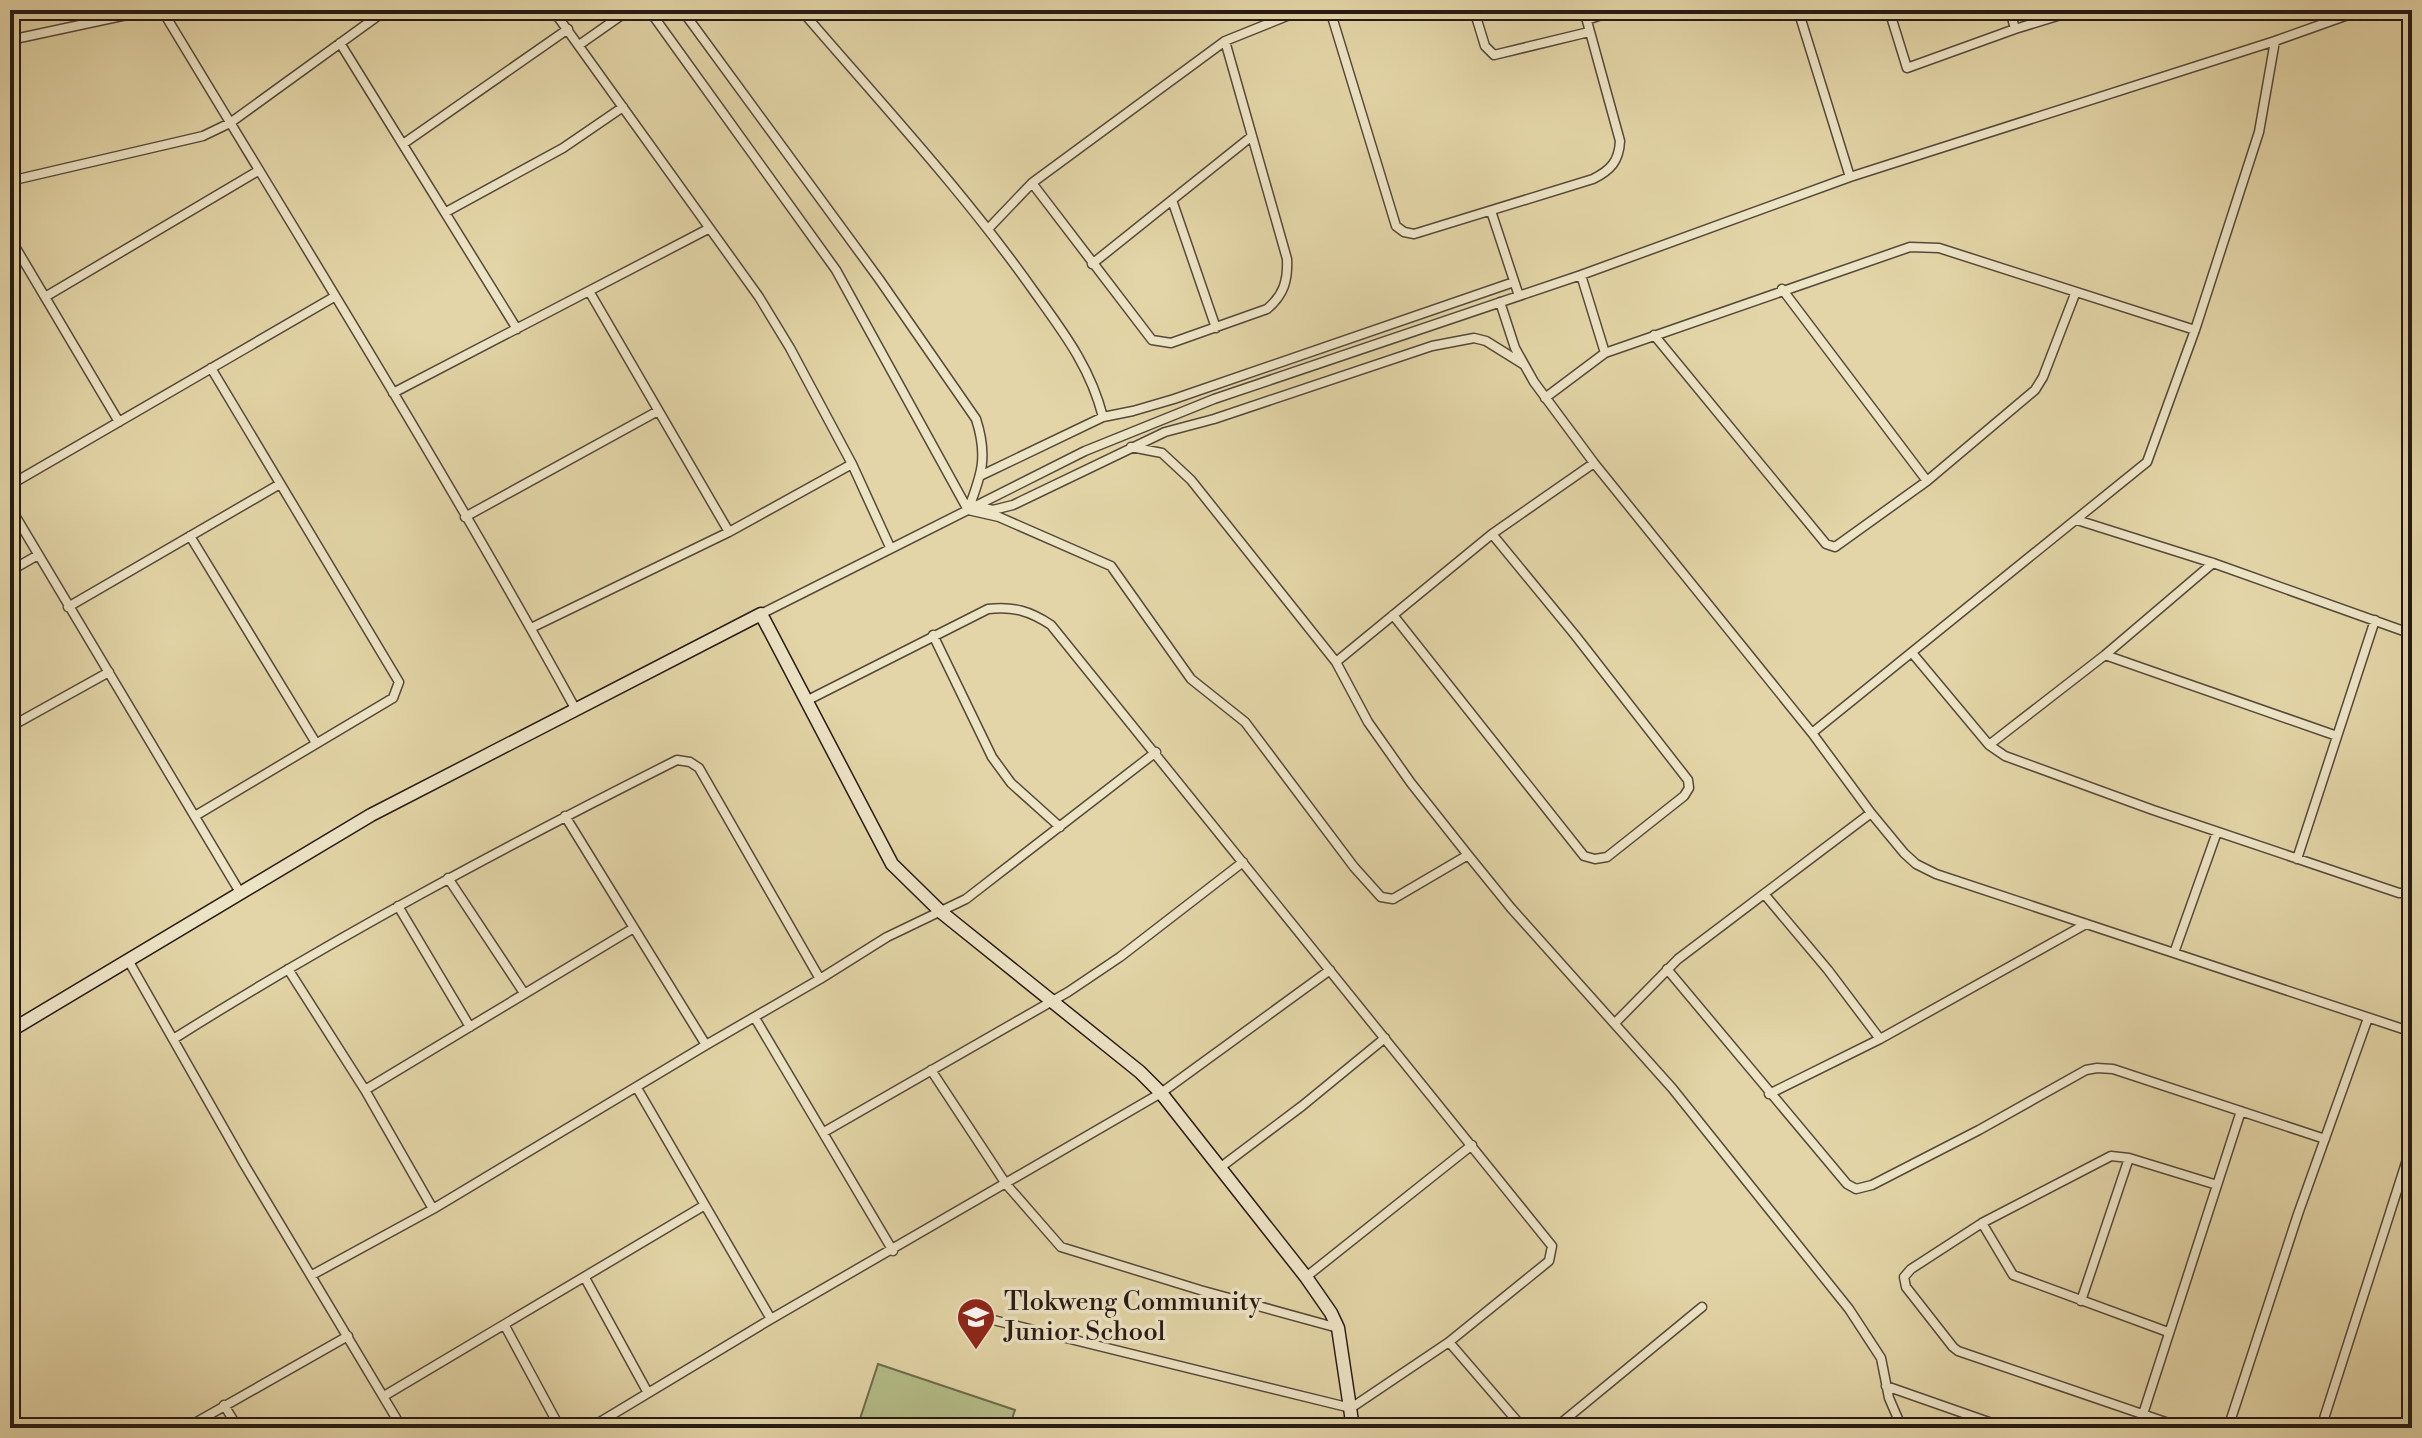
<svg xmlns="http://www.w3.org/2000/svg" width="2422" height="1438" font-family="'Libre Bodoni',serif">
  <style>
    .green { fill: #b4bd87; stroke: #6d6c4e; stroke-width: 2 }
    .lines { fill: none; stroke-linecap: round; stroke-linejoin: round }
    .street-casing { stroke: #55493a; stroke-width: 11 }
    .secondary-casing { stroke: #261a15; stroke-width: 15 }
    .street { stroke: #ede4c6; stroke-width: 8 }
    .secondary { stroke: #ede4c6; stroke-width: 12 }
    .labels { text-anchor: middle; dominant-baseline: central; stroke-width: 7; stroke-linejoin: round; paint-order: stroke }
    .poi-label { font-size: 26px; fill: #261a15; stroke: #ede4c6; text-anchor: start }
  </style>
  <rect width="100%" height="100%" fill="#e3d5a7"/>
  <filter id="stains"><feTurbulence type="fractalNoise" baseFrequency=".0025" numOctaves="4"/><feColorMatrix values="0 0 0 0 .2 0 0 0 0 .09 0 0 0 0 .02 0 0 0 .5 -.17"/></filter>
  <radialGradient id="worn" r=".72"><stop offset=".6" stop-color="#630" stop-opacity="0"/><stop offset="1" stop-color="#630" stop-opacity=".3"/></radialGradient>
  <path class="green" d="M878,1364L1015,1410L1009,1428H857Z"/>
  <g class="lines">
    <g class="street-casing">
      <path id="street" d="M162,10C302,242 446,473 576,710
        M553,10L759,297L790,348L852,464L890,547
        M649,10L836,270L968,510L999,517L1111,566L1191,679L1245,722L1354,867L1381,897L1393,899L1468,855
        M682,10L879,279L976,419C988,456 982,474 968,510
        M801,10C880,102 963,191 1033,290C1063,332 1090,366 1103,417L982,475
        M1330,10L1396,226L1404,232L1414,234L1593,179C1611,170 1619,161 1620,141L1584,10
        M1474,10L1485,46L1494,55L1589,32
        M1798,10L1850,177
        M1889,10L1907,68L2015,29
        M2010,10L2015,29L2077,10
        M10,17L16,39
        M1587,20L1615,10
        M10,40L150,10
        M340,43L517,329
        M579,45L629,10
        M403,144L568,29
        M10,181L203,136L230,123L386,10
        M1032,183L1152,340L1171,343L1267,309C1284,295 1288,280 1287,259L1225,41
        M1172,200L1216,328
        M1491,211L1519,296
        M446,212L563,148L623,107
        M989,228L1032,183L1225,41L1302,10
        M10,238L119,422
        M1092,264L1252,136
        M1581,275L1605,353
        M1782,289L1927,481
        M589,291L729,532
        M45,297L258,171
        M1500,302L1515,348L1534,382L1594,463L1812,733L1871,813L1904,853L1916,864L1936,874L2412,1032
        M1654,335L1826,544L1835,547L1927,481L2035,390L2043,377L2075,294
        M393,393L708,229
        M1545,398L1605,353L1910,247L1939,248L2195,330
        M1103,417L1133,411L1174,399L1514,282
        M1131,447L1162,453L1191,480L1336,662L1368,722L1411,783L1468,855L1511,908L1672,1088L1849,1309L1881,1358L1889,1398L1902,1428
        M10,485L334,297
        M10,507L241,894
        M984,508L993,510L1013,505L1165,432L1214,419L1432,346L1474,338L1486,341L1523,364
        M465,517L658,411
        M2077,520L2213,563L2412,634
        M190,536L316,743
        M10,571L38,555
        M68,607L280,484
        M761,614L1085,451L1214,399L1581,275L1850,177L2275,41L2362,10
        M1393,615L1584,856L1595,859L1607,857L1684,796L1689,788L1688,780L1575,635L1492,534
        M531,628L729,532L852,464
        M933,635L992,757L1011,783L1060,827
        M1913,654L1989,745L2005,756L2153,810L2399,893H2407L2412,888
        M2105,655L2337,736
        M1336,662L1492,534L1594,463
        M806,701L988,609C1013,606 1030,611 1051,625L1552,1246L1549,1261L1449,1342L1351,1408L981,1317
        M10,727L109,672
        M1812,733L2147,462L2195,330L2259,132L2275,41
        M1989,745L2105,655L2213,563
        M195,816L393,698L399,682L211,368
        M565,816L706,1045
        M2297,859L2375,620
        M448,878L524,993
        M1765,895L1828,970L1880,1039
        M398,906L470,1027
        M2174,953L2217,832
        M128,960L244,1164L402,1428
        M288,969L365,1090L433,1209
        M1667,969L1847,1184L1856,1189L1872,1185L1979,1130L2086,1070L2097,1068L2113,1069L2325,1139
        M755,1018L893,1251
        M1615,1023L1678,959L1871,813
        M175,1038C337,936 506,846 677,760L690,762L699,768L820,979
        M931,1070L1006,1184L1061,1247L1200,1290L1338,1328
        M637,1088L771,1319
        M365,1090L632,929
        M1769,1094L1880,1039L2086,924
        M824,1132L1068,992L1120,957L1243,862
        M1221,1167L1302,1106L1385,1038
        M1982,1223L2013,1275L2168,1332
        M312,1275L433,1209L706,1045L820,979L887,937L966,899L1156,752
        M1306,1277L1472,1145
        M585,1278L648,1393
        M2081,1301L2129,1158
        M505,1326L560,1428
        M1449,1342L1523,1428
        M1886,1386L2006,1428
        M384,1396L705,1205
        M224,1405L238,1428
        M2143,1414L2241,1111
        M186,1428L348,1336
        M590,1428L771,1319L1161,1093L1330,970
        M1555,1428L1702,1307
        M2183,1428L1958,1351L1953,1347L1906,1287L1904,1277L1911,1269L1982,1223L2111,1156L2129,1158L2217,1185
        M2228,1428L2298,1214L2368,1018
        M2321,1428L2412,1144"/>
    </g>
    <g class="secondary-casing">
      <path id="secondary" d="M10,1031L371,815L761,614L892,864L941,912L1140,1072L1161,1093L1306,1277L1331,1313L1338,1328L1353,1428"/>
    </g>
    <use href="#street" class="street"/>
    <use href="#secondary" class="secondary"/>
  </g>
  <defs>
    <g id="school-pin" transform="scale(2)"><path d="M0 17L-7.5 6A9.5 9.5 0 1 1 7.5 6Z" fill="#8f2418" stroke="#ede4c6"/><path d="M0-5L7-2L0 1L-7-2ZM-4 1L0 2.5L4 1V4Q0 6-4 4Z" fill="#fff"/></g>
  </defs>
  <g fill-rule="evenodd">
    <use href="#school-pin" x="976" y="1317"/>
  </g>
  <g class="labels">
    <g class="poi-label">
      <text x="1004" y="1302">Tlokweng Community<tspan x="1004" dy="30">Junior School</tspan></text>
    </g>
  </g>
  <rect width="2422" height="1438" fill="none" stroke="#e3d5a7" stroke-width="40"/>
  <rect x="12" y="12" width="2398" height="1414" fill="none" stroke="#261a15" stroke-width="4"/>
  <rect x="20" y="20" width="2382" height="1398" fill="none" stroke="#261a15" stroke-width="2"/>
  <rect width="100%" height="100%" filter="url(#stains)"/>
  <rect width="100%" height="100%" fill="url(#worn)"/>
</svg>
